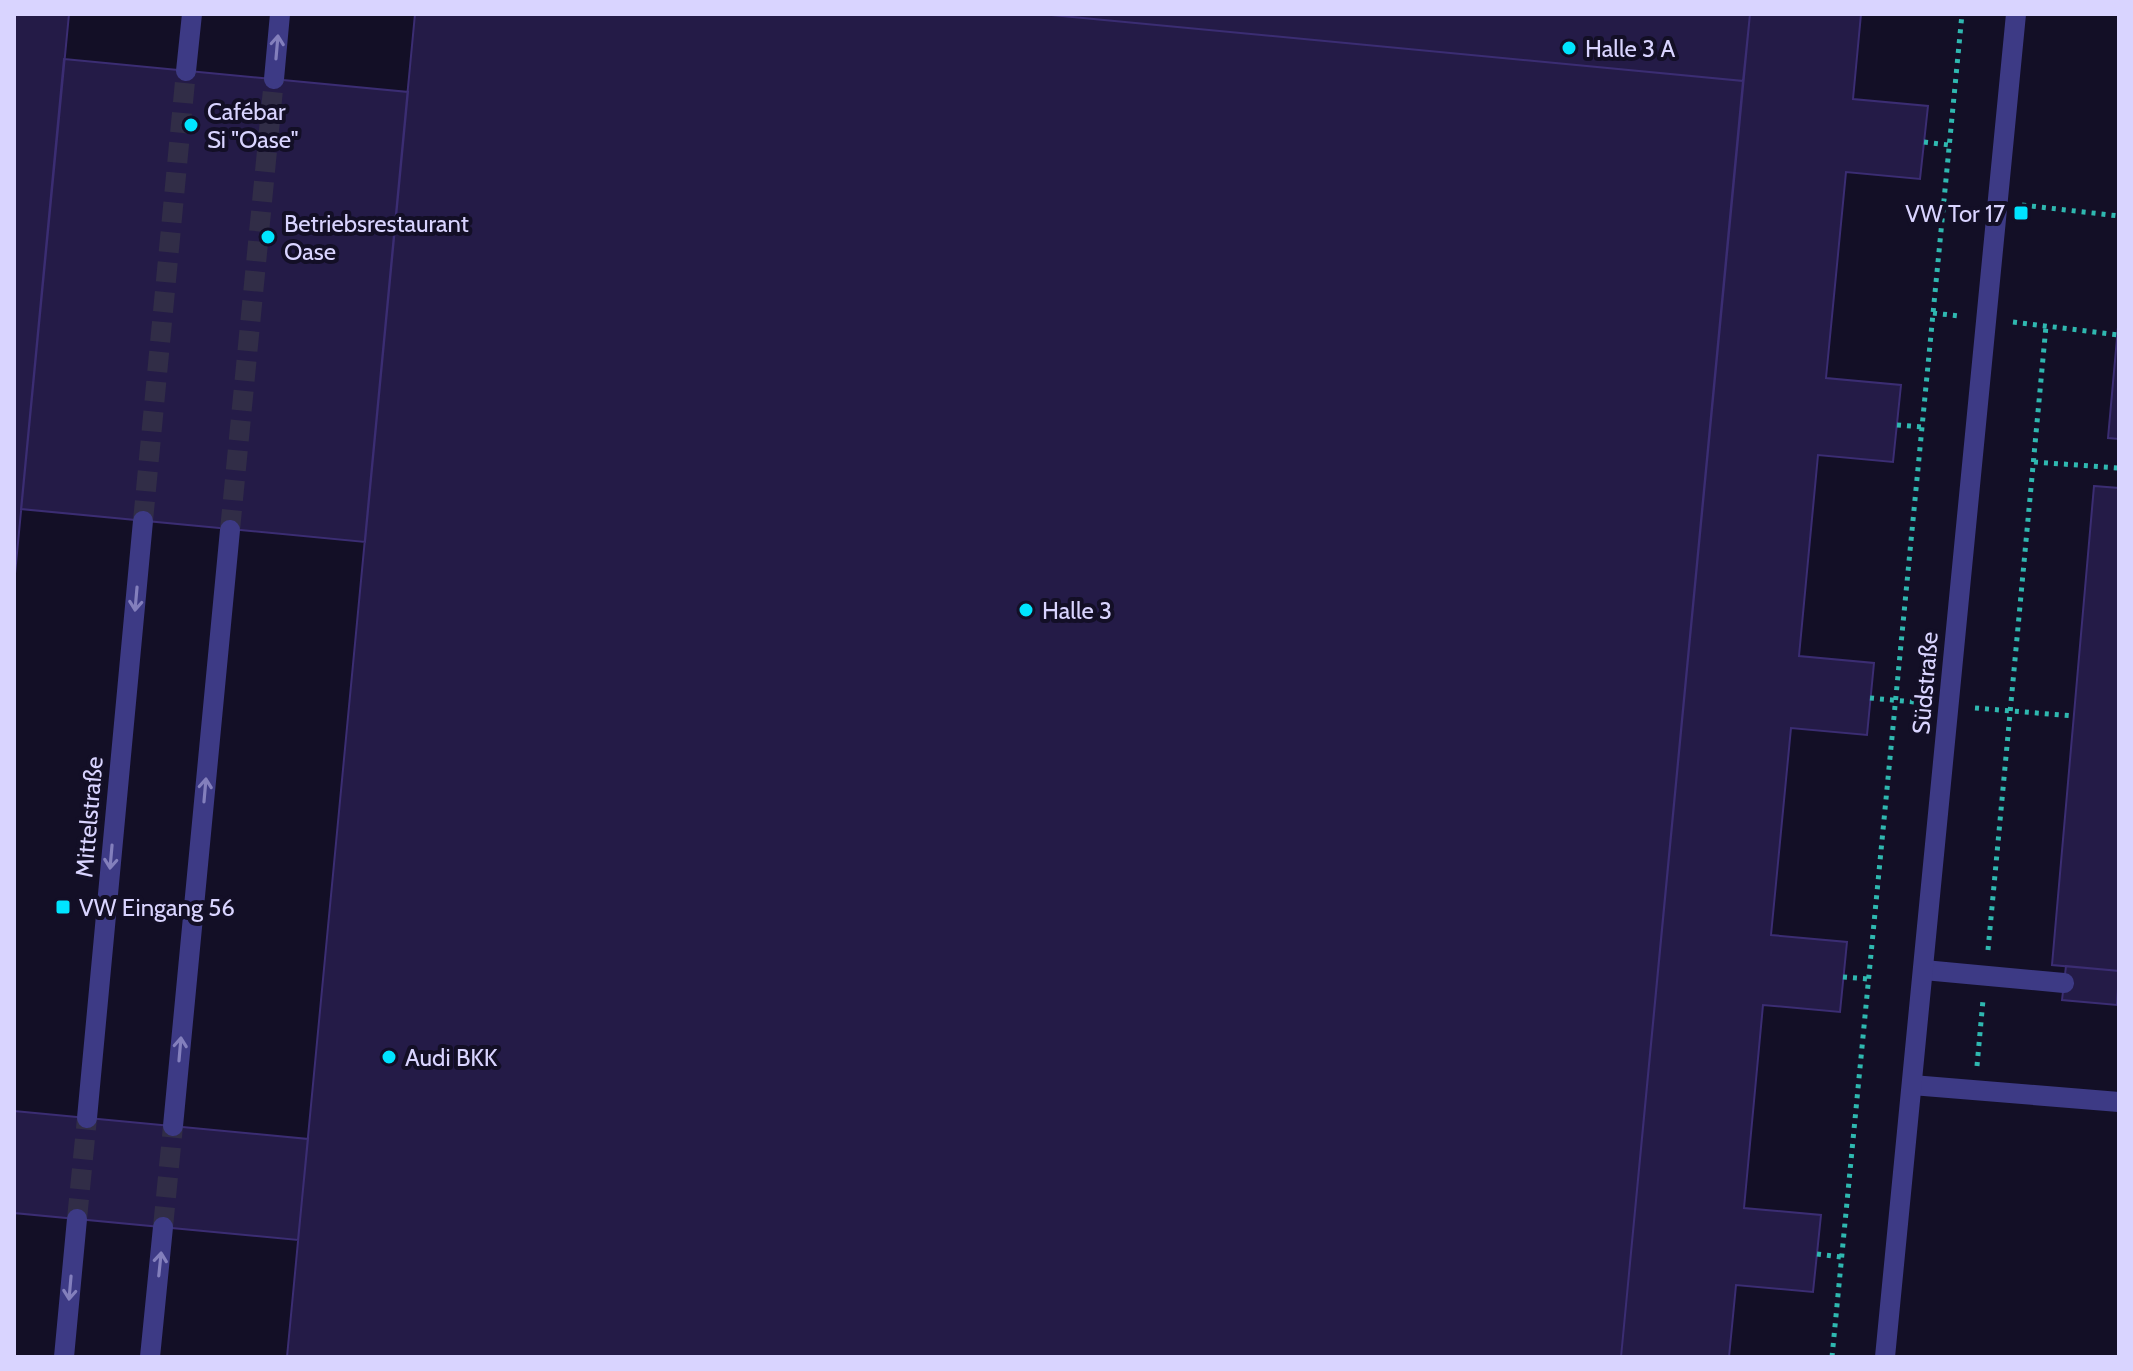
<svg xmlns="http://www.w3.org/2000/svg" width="2133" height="1371" font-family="Cabin,sans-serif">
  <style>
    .building { fill: #241b47; stroke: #3b2d73; stroke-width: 2 }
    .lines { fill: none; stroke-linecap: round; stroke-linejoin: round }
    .tertiary-tunnel { stroke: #312d47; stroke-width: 20; stroke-dasharray: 20 10; stroke-linecap: butt }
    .path { stroke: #2fb8b0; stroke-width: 5; stroke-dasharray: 4 6; stroke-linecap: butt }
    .service { stroke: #3d3a85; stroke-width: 20 }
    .minor { stroke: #3d3a85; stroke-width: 20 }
    .tertiary { stroke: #3d3a85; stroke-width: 20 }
    .oneway { stroke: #837fbc }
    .poi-dot { fill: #00e5ff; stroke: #130f26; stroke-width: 3 }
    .labels { text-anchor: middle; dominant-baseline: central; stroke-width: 8; stroke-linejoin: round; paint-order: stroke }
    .poi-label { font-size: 24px; fill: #d9d4ff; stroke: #130f26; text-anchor: start }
    .street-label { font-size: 24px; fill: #d9d4ff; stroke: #130f26 }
  </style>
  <rect width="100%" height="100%" fill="#130f26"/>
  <path class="building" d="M14,14H69L14,584Z
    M415,14H1041L1743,81L1621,1357H287Z
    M1041,14H1750L1743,81Z
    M1750,14H1861L1853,99L1928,106L1920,179L1846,172L1826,378L1901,385L1893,462L1818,455L1799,656L1874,663L1867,735L1791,728L1771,935L1847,942L1840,1012L1763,1005L1744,1208L1821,1215L1813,1292L1736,1285L1729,1357H1621Z
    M64,59L408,92L365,542L21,509Z
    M2119,316V439L2108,438Z
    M2094,486L2119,488V971L2052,965Z
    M2066,966L2119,971L2117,1005L2062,1000Z
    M14,1111L308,1139L298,1240L14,1213Z"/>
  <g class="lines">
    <path class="tertiary-tunnel" d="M143,521L186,71
      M230,530L274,79
      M77,1219L87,1118
      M163,1227L173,1126"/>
    <path class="path" d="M1924,142L1949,145
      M2022,205L2119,216
      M1933,313L1959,316
      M2013,322L2119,335
      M1897,425L1922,427
      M2034,462L2119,468
      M1870,698L1925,703
      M1975,708L2074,716
      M1988,950L2046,326
      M1843,977L1868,979
      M1977,1066L1983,1000
      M1817,1254L1841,1257
      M1832,1357L1962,14"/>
    <path class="service" d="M1924,970L2064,983
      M1912,1085L2119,1102"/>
    <path class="minor" d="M1885,1357L2016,14"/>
    <path class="tertiary" d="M186,71L192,14
      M274,79L280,14
      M87,1118L143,521
      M173,1126L230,530
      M64,1357L77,1219
      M150,1357L163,1227"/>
  </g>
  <defs><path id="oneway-shaft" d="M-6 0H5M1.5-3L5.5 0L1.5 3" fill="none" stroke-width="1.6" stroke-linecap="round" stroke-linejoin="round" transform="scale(2)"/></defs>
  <g class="oneway">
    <use href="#oneway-shaft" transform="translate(277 47) rotate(-85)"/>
    <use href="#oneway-shaft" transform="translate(136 599) rotate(95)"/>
    <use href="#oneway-shaft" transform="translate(205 790) rotate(-85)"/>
    <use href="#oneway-shaft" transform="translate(111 857) rotate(95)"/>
    <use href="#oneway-shaft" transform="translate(180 1049) rotate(-85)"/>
    <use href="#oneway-shaft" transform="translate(160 1264) rotate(-84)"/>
    <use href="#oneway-shaft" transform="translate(70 1288) rotate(95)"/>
  </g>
  <g class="poi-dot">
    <circle cx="1569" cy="48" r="8"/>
    <circle cx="191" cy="125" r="8"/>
    <rect x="2013" y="205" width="16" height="16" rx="4"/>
    <circle cx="268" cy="237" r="8"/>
    <circle cx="1026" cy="610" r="8"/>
    <rect x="55" y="899" width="16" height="16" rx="4"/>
    <circle cx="389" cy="1057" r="8"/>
  </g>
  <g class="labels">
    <g class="poi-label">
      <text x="1585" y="48">Halle 3 A</text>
      <text x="207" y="111">Cafébar<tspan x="207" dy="28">Si "Oase"</tspan></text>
      <text x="2005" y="213" text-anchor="end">VW Tor 17</text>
      <text x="284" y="223">Betriebsrestaurant<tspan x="284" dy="28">Oase</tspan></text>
      <text x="1042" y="610">Halle 3</text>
      <text x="79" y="907">VW Eingang 56</text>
      <text x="405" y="1057">Audi BKK</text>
    </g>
    <g class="street-label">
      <text transform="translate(1925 683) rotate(-85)">Südstraße</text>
      <text transform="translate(89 817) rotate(-85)">Mittelstraße</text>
    </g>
  </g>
  <rect width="2133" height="1371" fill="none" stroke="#d9d4ff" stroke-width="32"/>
</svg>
